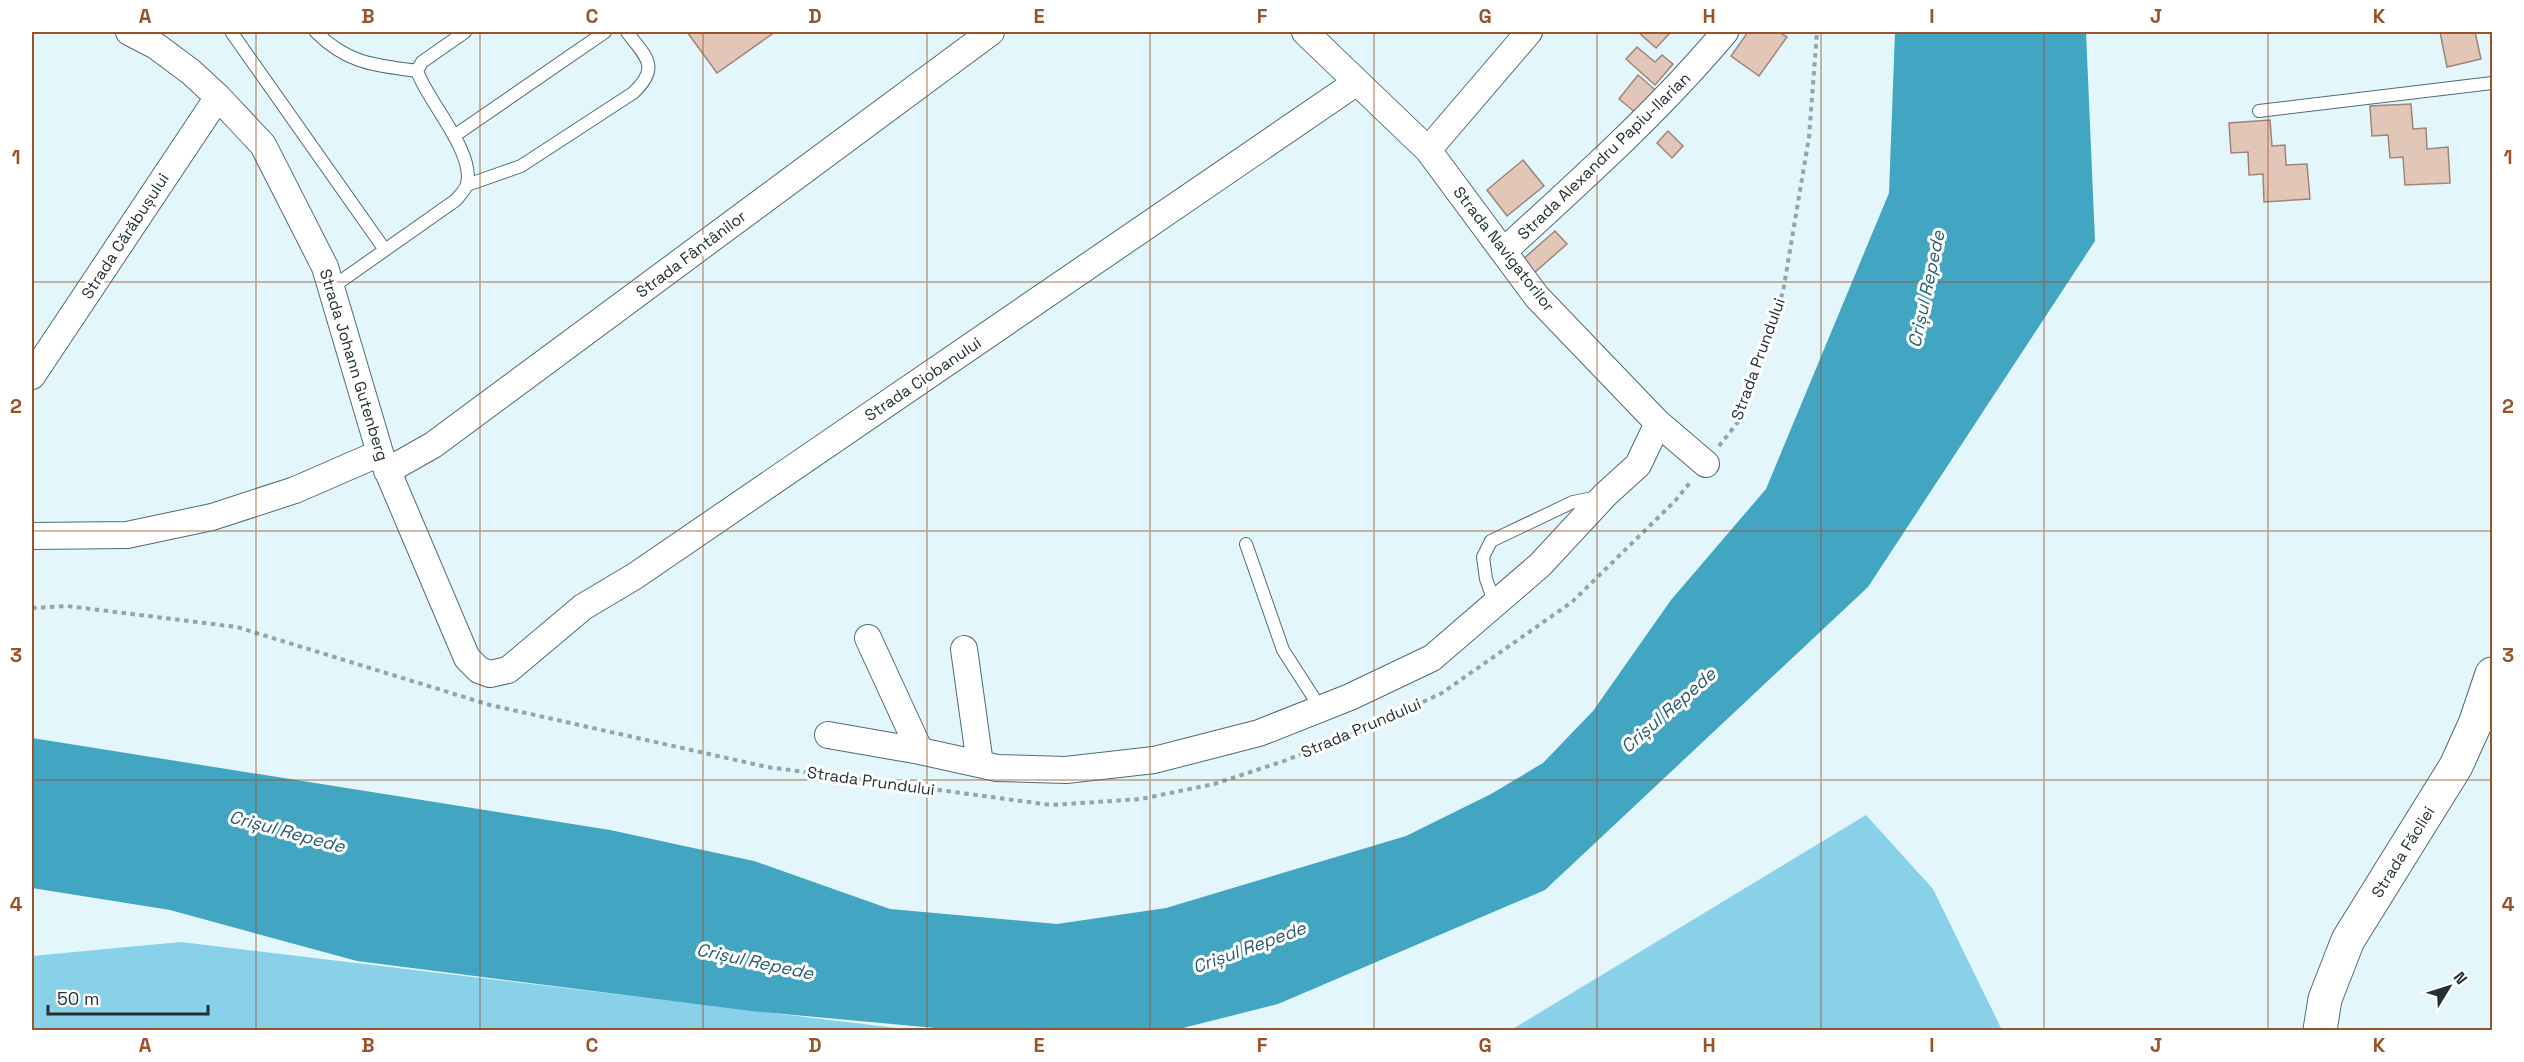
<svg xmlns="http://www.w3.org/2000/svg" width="2524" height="1062" font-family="'Space Grotesk',sans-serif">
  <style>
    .green { fill: #89d1e9 }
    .water { fill: #42a5c1 }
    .building { fill: #e2c7b9; stroke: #9e8578; stroke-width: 1.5 }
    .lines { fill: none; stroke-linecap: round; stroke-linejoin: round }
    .lane-casing { stroke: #506c75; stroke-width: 14 }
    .street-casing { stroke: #506c75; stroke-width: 28 }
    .secondary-casing { stroke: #506c75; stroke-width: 35 }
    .path { stroke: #94a4a9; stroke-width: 4; stroke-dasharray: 4.5 4.5; stroke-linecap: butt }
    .lane { stroke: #fff; stroke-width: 12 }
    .street { stroke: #fff; stroke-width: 26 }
    .secondary { stroke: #fff; stroke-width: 33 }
    .grid { fill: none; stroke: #995329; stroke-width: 1.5; stroke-opacity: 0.55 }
    .labels { text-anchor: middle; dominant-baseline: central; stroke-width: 6; stroke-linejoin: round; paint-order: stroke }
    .street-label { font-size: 16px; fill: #243034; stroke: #fff }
    .water-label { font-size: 18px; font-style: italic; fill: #275c6c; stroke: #fff }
    .neatline { fill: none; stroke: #995329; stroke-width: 2 }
    .grid-label { font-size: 20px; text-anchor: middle; font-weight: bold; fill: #995329 }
  </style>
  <rect width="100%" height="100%" fill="#e3f6fc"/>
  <path class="green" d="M1866,815L1933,889L2002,1030H1511Z
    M181,942L913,1030H32V956Z"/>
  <path class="water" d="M1895,32H2086L2095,241L1868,587L1545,890L1278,1004L1175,1030H957L751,1011L357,961L170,910L32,888V738L610,830L754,861L890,909L1057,924L1166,908L1406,836L1491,794L1543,763L1593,711L1671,600L1766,489L1889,193Z"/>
  <path class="building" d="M687,32H775L717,73Z
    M1638,32H1668L1670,33L1656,48Z
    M1748,32H1779L1787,37L1759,76L1731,56Z
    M2440,32H2475L2481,59L2447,67Z
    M1637,47L1655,62L1662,55L1673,64L1655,85L1626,59Z
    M1638,75L1660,94L1641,117L1619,99Z
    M2411,104L2413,129L2426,128L2427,149L2448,147L2450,183L2405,185L2403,157L2390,158L2388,135L2372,136L2370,106Z
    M2270,120L2272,146L2285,145L2286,165L2307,164L2310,199L2264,202L2263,174L2249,175L2248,152L2231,153L2229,123Z
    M1668,131L1683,146L1672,158L1657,143Z
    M1523,160L1544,186L1507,216L1487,190Z
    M1555,231L1567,244L1534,273L1522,260Z"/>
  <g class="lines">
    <g class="lane-casing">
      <path id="lane" d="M316,32C348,64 375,65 417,71
        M232,33L385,250
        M2259,111L2492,83
        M454,136L605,32
        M467,185L521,166L633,93C661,67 646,57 627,32
        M331,288L456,200C460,195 466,189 467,184C475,152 428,102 417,71L422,62L465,32
        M1246,544L1283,650L1321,709
        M1495,604L1486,579L1483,557L1491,541L1573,502L1598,497"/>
    </g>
    <g class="street-casing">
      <path id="street" d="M129,32L156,46L191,72L218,97L263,145L325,267L380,453L467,658L479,670L490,674L508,670L583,607L635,576L1357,82
        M1305,32L1428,150L1537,297L1658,423L1706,464
        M1428,150L1529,32
        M1504,251C1581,180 1658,112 1725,32
        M32,376L218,97
        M387,471L433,445L991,32
        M32,536L127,535L212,517L295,490L380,453
        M868,638L920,751
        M964,649L980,764
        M828,735L920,751L997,768L1066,770L1154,760L1259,733L1350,697L1432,658L1540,565L1605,495L1638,465L1658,423"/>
    </g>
    <g class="secondary-casing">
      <path id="secondary" d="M2320,1030L2325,999L2348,940L2456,766L2475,724L2492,674"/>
    </g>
    <path class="path" d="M1719,446L1738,422L1783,292L1809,137L1817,32
      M32,608L67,606L237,627L490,705L767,767L1051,805L1141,799L1214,784L1284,761L1365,729L1442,693L1572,602L1675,501L1692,480"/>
    <use href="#lane" class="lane"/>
    <use href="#street" class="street"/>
    <use href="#secondary" class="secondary"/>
  </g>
  <path class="grid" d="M256,32V1030M480,32V1030M703,32V1030M927,32V1030M1150,32V1030M1374,32V1030M1597,32V1030M1821,32V1030M2044,32V1030M2268,32V1030M32,282H2492M32,531H2492M32,780H2492"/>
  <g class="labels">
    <g class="street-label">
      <text transform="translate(1604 156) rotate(-44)">Strada Alexandru Papiu-Ilarian</text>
      <text transform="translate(125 236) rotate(-57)">Strada Cărăbușului</text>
      <text transform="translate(1504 249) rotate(52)">Strada Navigatorilor</text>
      <text transform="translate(691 254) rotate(-37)">Strada Fântânilor</text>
      <text transform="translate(1758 359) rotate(-70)">Strada Prundului</text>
      <text transform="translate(354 365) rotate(73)">Strada Johann Gutenberg</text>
      <text transform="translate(923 379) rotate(-34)">Strada Ciobanului</text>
      <text transform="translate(1361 728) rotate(-23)">Strada Prundului</text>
      <text transform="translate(871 781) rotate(8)">Strada Prundului</text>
      <text transform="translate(2403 852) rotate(-58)">Strada Făcliei</text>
    </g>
    <g class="water-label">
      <text transform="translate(1926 289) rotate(-78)">Crișul Repede</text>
      <text transform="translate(1668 710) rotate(-41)">Crișul Repede</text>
      <text transform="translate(287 831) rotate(15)">Crișul Repede</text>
      <text transform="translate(1249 947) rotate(-20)">Crișul Repede</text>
      <text transform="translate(755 961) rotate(12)">Crișul Repede</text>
    </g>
  </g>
  <rect width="2524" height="1062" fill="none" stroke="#ffffff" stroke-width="66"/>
  <g transform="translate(2449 987) rotate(52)" stroke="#ffffff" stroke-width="4.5" paint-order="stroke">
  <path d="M0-4.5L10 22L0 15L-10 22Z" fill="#243034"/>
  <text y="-9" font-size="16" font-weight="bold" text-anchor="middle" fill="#243034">N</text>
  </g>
  <path d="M48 1005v9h160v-9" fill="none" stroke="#243034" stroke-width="3"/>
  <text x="57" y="1005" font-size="18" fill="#243034" stroke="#ffffff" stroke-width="4.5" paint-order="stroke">50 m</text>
  <rect x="33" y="33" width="2458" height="996" class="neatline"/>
  <g class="grid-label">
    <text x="145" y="23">A</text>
    <text x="368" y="23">B</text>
    <text x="592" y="23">C</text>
    <text x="815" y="23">D</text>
    <text x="1039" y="23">E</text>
    <text x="1262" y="23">F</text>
    <text x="1485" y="23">G</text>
    <text x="1709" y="23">H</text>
    <text x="1932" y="23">I</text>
    <text x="2156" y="23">J</text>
    <text x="2379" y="23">K</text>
    <text x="16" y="164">1</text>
    <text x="2508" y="164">1</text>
    <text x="16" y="413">2</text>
    <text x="2508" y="413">2</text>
    <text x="16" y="662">3</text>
    <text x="2508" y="662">3</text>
    <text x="16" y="911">4</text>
    <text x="2508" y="911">4</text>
    <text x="145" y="1052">A</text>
    <text x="368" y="1052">B</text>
    <text x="592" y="1052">C</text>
    <text x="815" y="1052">D</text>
    <text x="1039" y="1052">E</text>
    <text x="1262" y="1052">F</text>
    <text x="1485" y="1052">G</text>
    <text x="1709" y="1052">H</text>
    <text x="1932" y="1052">I</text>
    <text x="2156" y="1052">J</text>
    <text x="2379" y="1052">K</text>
  </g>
</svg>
